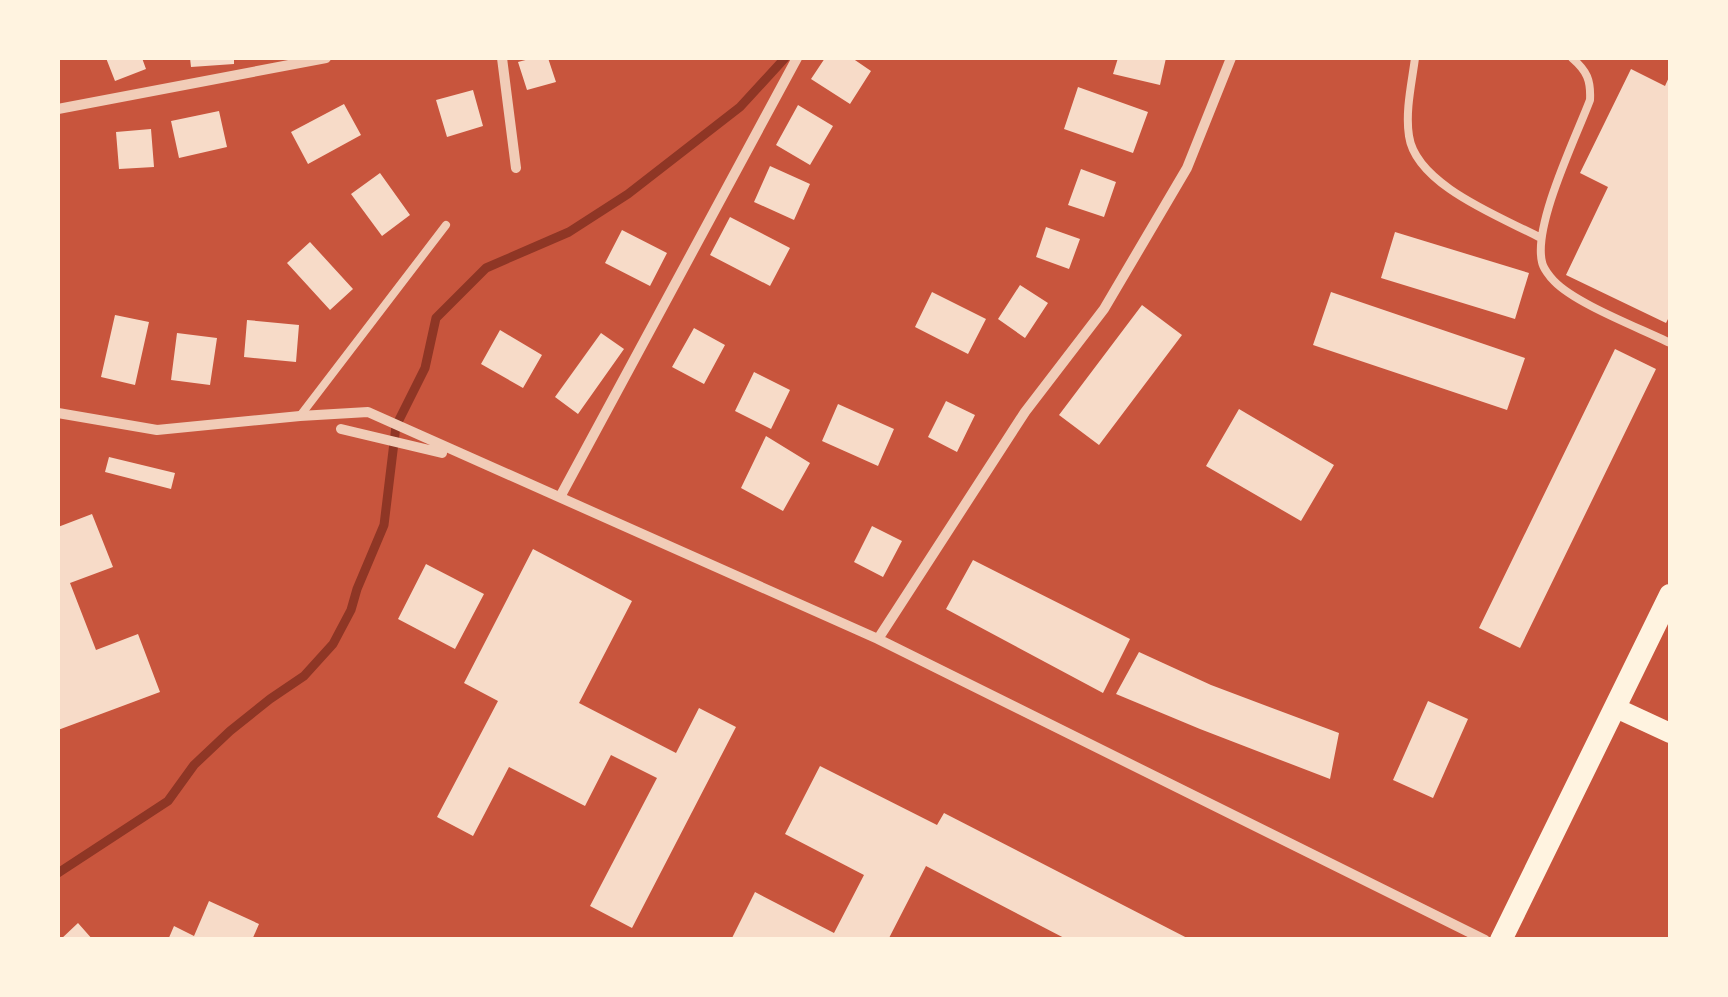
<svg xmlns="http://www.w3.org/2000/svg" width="1728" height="997" font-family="'Noto Sans',sans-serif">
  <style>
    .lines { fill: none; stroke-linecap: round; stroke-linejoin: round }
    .stream { stroke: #8f3625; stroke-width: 9 }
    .building { fill: #f7dbc8 }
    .service { stroke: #f1ccb7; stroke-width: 8 }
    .minor { stroke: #f1ccb7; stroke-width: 10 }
    .secondary { stroke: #fff3e0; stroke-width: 20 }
    .primary { stroke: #fff3e0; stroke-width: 22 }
  </style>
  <rect width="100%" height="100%" fill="#c8553d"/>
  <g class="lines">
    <path class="stream" d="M58,873L168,801L194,765L230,731L270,699L304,676L333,644L351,610L357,589L384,525L396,426L425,368L436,318L486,268L569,232L628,194L740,107L785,58"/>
  </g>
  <path class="building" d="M106,58H142L146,69L115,81Z
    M190,58H234V64L191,67Z
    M533,58H548L556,82L527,90L518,62Z
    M825,58H852L871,71L850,104L811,79Z
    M1118,58H1166L1160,85L1113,74Z
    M1631,69L1665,86L1670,75V315L1666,323L1566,275L1608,187L1580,173Z
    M1078,87L1148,112L1133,153L1064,129Z
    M473,90L483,126L447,137L436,100Z
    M344,104L361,135L308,164L291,132Z
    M798,105L833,126L810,165L776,145Z
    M219,111L227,147L179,158L171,121Z
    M151,129L154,167L119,169L116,132Z
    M770,166L810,184L794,220L754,202Z
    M1081,169L1116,182L1104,217L1068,205Z
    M380,173L410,215L382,236L351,194Z
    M730,217L790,248L770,286L710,255Z
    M1046,227L1080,239L1069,269L1036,257Z
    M622,230L667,253L650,286L605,263Z
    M1395,232L1529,273L1515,319L1381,278Z
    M310,242L353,289L330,310L287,263Z
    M1020,285L1048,303L1025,338L998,319Z
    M932,292L986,319L968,354L915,327Z
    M1331,292L1525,358L1507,410L1313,345Z
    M1142,305L1182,335L1099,445L1059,415Z
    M115,315L149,322L135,385L101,377Z
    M247,320L299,325L296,362L244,357Z
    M694,328L725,345L704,384L672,367Z
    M500,330L542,355L523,388L481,364Z
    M177,333L217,338L210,385L171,380Z
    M601,333L624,349L578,414L555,397Z
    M1615,349L1656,369L1520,648L1479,628Z
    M754,372L790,390L771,429L735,411Z
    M946,401L975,415L957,452L928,437Z
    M838,404L894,429L878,466L822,441Z
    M1239,409L1334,465L1301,521L1206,466Z
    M766,436L810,463L783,511L741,488Z
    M109,457L175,473L171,489L105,472Z
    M92,514L113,567L70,583L96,650L138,634L160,692L58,730V527Z
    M872,526L902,541L883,577L854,562Z
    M533,549L632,601L579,703L676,753L699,708L736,727L632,928L590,906L657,778L611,755L585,806L509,767L473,836L437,817L498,701L464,683Z
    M973,560L1130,639L1103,693L946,609Z
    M426,564L484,594L455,649L398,619Z
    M1139,652L1211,685L1339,733L1330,779L1200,729L1116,694Z
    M1428,701L1468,719L1433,798L1393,780Z
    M820,766L937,825L944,813L1191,940H1068L926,866L888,940H731L755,892L834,933L864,875L785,834Z
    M209,901L259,924L252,940H168L174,926L194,936Z
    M78,923L93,940H60Z"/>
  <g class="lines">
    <path class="service" d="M1415,58C1412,82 1405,111 1409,136C1416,185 1501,217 1541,238
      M1572,58C1587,71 1591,80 1590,100C1576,137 1533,225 1542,262C1543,268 1550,277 1554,281C1576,304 1640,328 1670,343
      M300,416L446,225"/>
    <path class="minor" d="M502,58L516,168
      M58,109L326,58
      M58,413L157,430L300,416L368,412L878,639L1485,940
      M341,429L442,453
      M560,497L797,58
      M878,639L1025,412L1104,309L1187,168L1231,58"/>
    <path class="secondary" d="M1616,708L1670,733"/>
    <path class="primary" d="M1501,940L1670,595"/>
  </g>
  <rect width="1728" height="997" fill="none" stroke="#fff3e0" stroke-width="120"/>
</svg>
